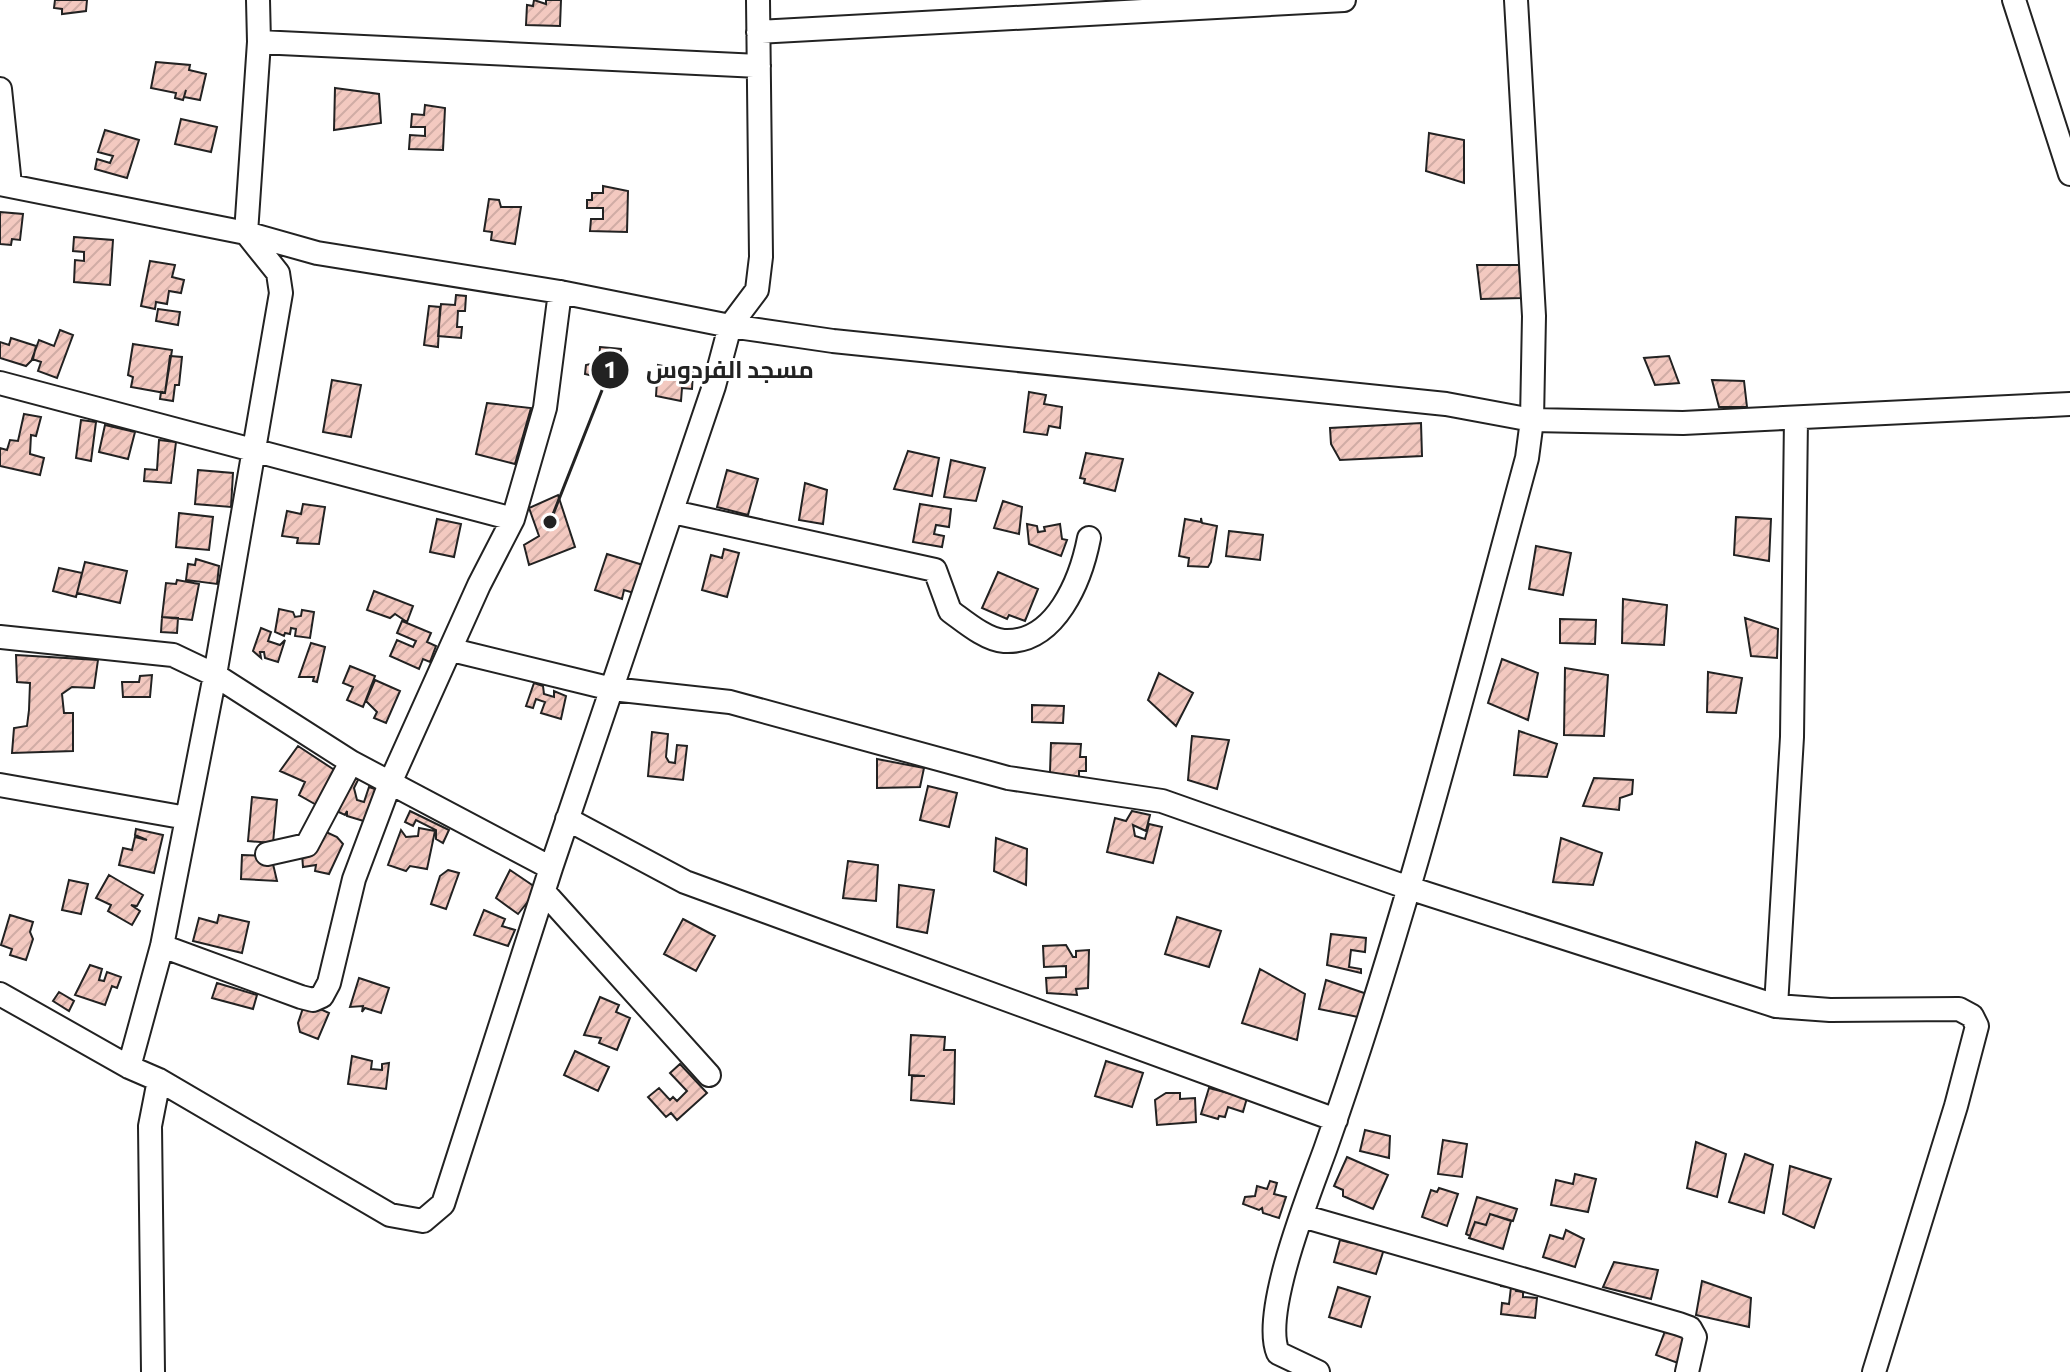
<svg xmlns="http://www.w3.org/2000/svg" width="2070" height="1372" font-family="Commissioner,Cairo,sans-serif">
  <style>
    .building { fill: url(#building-hatch); stroke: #222; stroke-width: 2 }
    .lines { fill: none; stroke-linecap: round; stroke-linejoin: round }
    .minor-casing { stroke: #222; stroke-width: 26 }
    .minor { stroke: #fff; stroke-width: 22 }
    .leader { fill: none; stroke: #222; stroke-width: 3 }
    .callout-dot { fill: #222; stroke: #fff; stroke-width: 3 }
    .mark-label { font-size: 24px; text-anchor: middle; font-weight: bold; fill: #fff }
    .callout-label { font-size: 24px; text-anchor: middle; font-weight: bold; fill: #222; stroke: #fff; stroke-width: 6; stroke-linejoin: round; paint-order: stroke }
  </style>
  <defs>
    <pattern id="building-hatch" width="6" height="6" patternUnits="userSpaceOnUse" patternTransform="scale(2)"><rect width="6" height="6" fill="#f3c9c0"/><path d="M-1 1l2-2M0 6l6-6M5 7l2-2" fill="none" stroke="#d0aca5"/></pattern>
  </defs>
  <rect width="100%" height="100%" fill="#fff"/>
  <path class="building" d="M55,0H87L86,11L62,14V9L54,8Z
    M534,0L546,4V0H561L560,26L526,25L527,5L533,6Z
    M156,62L190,65L189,70L206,74L200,100L184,97L186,90L183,100L175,98L176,93L151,88Z
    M335,88L379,94L381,123L334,130Z
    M425,105L445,108L443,150L409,149L410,135L425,136V127H411L412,114L424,115Z
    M181,119L217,127L211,152L175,144Z
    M105,130L139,140L127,178L95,169L97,159L110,163L113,156L98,152Z
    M1429,133L1464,140V183L1426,171Z
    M603,186L628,191L627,232L590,231L591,219H603V208H587V200H592V193H603Z
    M489,199L499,200L501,207H521L515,244L491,240L492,232L484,231Z
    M0,212L23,214L20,240L12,239L11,245L0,244Z
    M74,237L113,240L110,285L74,282L75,260L84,261V252L73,251Z
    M150,261L175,265L172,277L184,280L181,293L169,291L167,304L156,302L155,309L141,306Z
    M1477,265H1519L1522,298L1481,299Z
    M456,295L466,296L465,311H458L457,327H462L461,338L438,336L441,304L455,305Z
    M429,306L440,307L438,347L424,345Z
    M158,309L180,312L178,325L156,321Z
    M60,330L73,335L57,378L38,371L41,362L32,359L39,340L54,346Z
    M11,338L36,346L33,359L26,366L0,358V342L9,345Z
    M133,344L172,350L165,393L131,387L133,377L128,375Z
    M600,347L621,349L618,382L585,374L586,365L599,362Z
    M170,356L182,357L179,385H175L173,401L160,399L161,392L165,393Z
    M1669,356L1679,383L1655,385L1644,358Z
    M658,365L693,372L692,389L682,388L681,401L656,396Z
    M332,380L361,385L351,437L323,432Z
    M1712,380L1744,381L1747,407H1719Z
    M1029,392L1046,395L1044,404L1062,407L1060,428L1049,426L1047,435L1024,432Z
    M487,403L531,408L515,464L476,454Z
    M24,414L41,417L36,436L31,435L30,454L44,458L40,475L0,466V448L7,450L10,440L18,441Z
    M81,420L96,422L91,461L76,458Z
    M1421,423L1422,456L1340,460L1331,444L1330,428Z
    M105,425L135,432L128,459L99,452Z
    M159,440L176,442L171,483L144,481L145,469L157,470Z
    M908,451L939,458L932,496L894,489Z
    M1086,453L1123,459L1115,491L1084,483L1085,479L1080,478Z
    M951,460L985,468L976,501L944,497Z
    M198,470L233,473L231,507L195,504Z
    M727,470L758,479L748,515L717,507Z
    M805,483L827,490L823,524L799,520Z
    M558,495L575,547L529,565L524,545L539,536L529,508Z
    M1003,501L1022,507L1019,534L994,528Z
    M303,504L325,507L319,544L297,543L298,538L282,536L287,511L301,514Z
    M920,504L951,509L949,527L936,525L934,534L944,536L942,547L913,542Z
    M179,513L213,517L209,550L176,547Z
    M1736,517L1771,519L1769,561L1734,555Z
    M1201,518L1202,523L1217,526L1211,562L1208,567L1188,566L1189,558L1179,556L1185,519L1201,522Z
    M437,519L461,524L454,557L430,552Z
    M1027,524L1037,526L1038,532L1045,531L1044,527L1060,524L1062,539L1067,540L1061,556L1029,544Z
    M1229,531L1263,535L1260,560L1226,556Z
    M1536,546L1571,553L1563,595L1529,589Z
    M724,549L739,553L727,597L702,590L711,555L722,558Z
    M607,554L643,565L634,593L624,590L622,599L595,590Z
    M196,559L219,566L217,584L186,580L188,564L195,565Z
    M85,562L127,571L120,603L77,593Z
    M59,568L82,573L76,597L53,591Z
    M998,572L1038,589L1025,621L1009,615L1007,619L982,608Z
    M177,580L199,584L192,620L162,617L166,583L176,584Z
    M374,591L413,606L407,622L395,614L390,618L367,610Z
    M1623,599L1667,605L1664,645L1622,643Z
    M279,609L293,612L295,617L301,616L302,610L314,612L310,638L295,636L296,629L291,628L290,634L285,633L284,636L275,632Z
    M162,617L178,618L177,633L161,632Z
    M1745,618L1778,629L1777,658L1751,656Z
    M1560,619L1596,620L1595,644L1560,643Z
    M402,621L431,633L427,642L436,646L430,662L423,659L419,669L390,656L397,640L413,647L416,641L397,633Z
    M261,628L271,632L268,641L280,645L285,640L278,662L265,658L264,652H260L261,658L253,651Z
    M311,643L325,647L317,682L313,681L314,677H299Z
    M16,655L98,660L94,688L72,687L62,694L64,713H73V751L12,753L14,728L27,726L29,710L30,683L17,682Z
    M1502,659L1538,673L1528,720L1488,703Z
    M350,666L375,676L363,707L347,700L353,687L343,683Z
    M1565,668L1608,675L1604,736L1564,735Z
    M1708,672L1742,678L1736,713L1707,712Z
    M1159,673L1193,693L1176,726L1148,700Z
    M152,675L150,697H123L122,682H139L140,676Z
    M375,680L400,691L386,723L374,718L377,712L366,701Z
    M534,683L543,686L544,694L554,697V691L566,696L561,719L541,713L545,702L536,699L533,708L526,706Z
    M1032,705L1064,706L1063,723L1032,722Z
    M1519,731L1557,744L1547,777L1514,775Z
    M652,732L668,734L666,757L669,762L675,763L677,745L687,746L683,780L648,776Z
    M1192,736L1229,740L1217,789L1188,780Z
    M1051,743L1081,744L1080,757H1086V771H1079V779H1054L1050,772Z
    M298,746L339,773L320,807L299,795L305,782L280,771Z
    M877,759L924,768L920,787L877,788Z
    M349,775L358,780L354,788L357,800L364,802L369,787L381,791L367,822L347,816V811L345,815L332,809Z
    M1594,778L1633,780L1632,794L1620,798L1619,810L1583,806Z
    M928,786L957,793L949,827L920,820Z
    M252,797L277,800L273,843L248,841Z
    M410,811L449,830L443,843L436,839V830L416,820L413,826L405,822Z
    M1132,811L1150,815L1146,831L1133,825L1135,836L1145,839L1149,824L1162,827L1153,863L1107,852L1115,818L1126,821Z
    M419,828L435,831L427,869L410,866L406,871L388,865L401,830L406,837L418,836Z
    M136,829L163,835L154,873L119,865L123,848L132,850L135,837L147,840L135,835Z
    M326,832L337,837L343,844L329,874L315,871L316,865L303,867L302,854L316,851Z
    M996,838L1027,849L1026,885L994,871Z
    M1561,838L1602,853L1593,885L1553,882Z
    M242,855L277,856V864H273L277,881L241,879Z
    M848,861L878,865L876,901L843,898Z
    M448,870L459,873L446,909L431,904L440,876Z
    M510,870L538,889L518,914L496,898Z
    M109,875L143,895L137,906L131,905L140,911L132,925L108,911L111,905L96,898Z
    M69,880L88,884L81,914L62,910Z
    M899,885L934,890L927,933L897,927Z
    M484,910L505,919L502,926L515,930L508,946L474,935Z
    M10,915L33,922L30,932L33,939L26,960L10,955L12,949L1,945Z
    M219,915L249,922L242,953L193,941L199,918L217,923Z
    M1177,917L1221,931L1209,967L1165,954Z
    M683,919L715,936L696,971L664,954Z
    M1331,934L1366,938L1365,952L1351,950L1349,967L1361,969V973L1327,965Z
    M1066,945L1073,957H1076V951L1089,950L1088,988L1076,989L1077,995L1047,993L1046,978L1066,977V966L1044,967L1043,946Z
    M90,965L102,969L99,980L104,981L107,972L121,977L117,988L112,986L105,1005L75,995Z
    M1260,969L1305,994L1297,1040L1242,1023Z
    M359,978L389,988L381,1013L365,1008L362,1012L363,1006L350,1007Z
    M1326,980L1367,994L1363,1018L1319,1009Z
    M217,983L257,995L253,1009L212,998Z
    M59,992L74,1001L69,1011L53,1001Z
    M600,997L619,1005L616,1012L630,1018L617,1050L599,1043L601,1038L584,1035Z
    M305,1002L329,1013L318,1039L300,1032L298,1023Z
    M911,1035L945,1037L944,1050H955L954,1104L911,1100L912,1076H925L909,1075Z
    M575,1051L609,1067L598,1091L564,1075Z
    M352,1056L372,1061L371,1069L382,1070V1064L389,1063L386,1089L348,1084Z
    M1106,1061L1143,1073L1132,1107L1095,1096Z
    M680,1064L707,1093L677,1120L671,1113L666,1117L648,1097L659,1088L670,1100L673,1097L677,1101L687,1091L670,1073Z
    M1209,1088L1247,1098L1243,1112L1228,1107L1225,1117L1219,1116L1218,1119L1201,1114Z
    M1166,1093H1180V1099L1195,1098L1196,1122L1157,1125L1155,1100Z
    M1365,1130L1390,1136L1389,1158L1360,1151Z
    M1443,1140L1467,1144L1462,1177L1438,1174Z
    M1696,1142L1726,1154L1717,1197L1687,1188Z
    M1745,1154L1773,1165L1764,1213L1729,1202Z
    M1347,1157L1388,1175L1373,1209L1343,1196V1190L1334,1186Z
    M1790,1166L1831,1179L1814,1228L1783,1214Z
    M1575,1174L1596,1179L1588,1212L1551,1205L1556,1180L1573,1184Z
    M1270,1181L1277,1183L1274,1194L1286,1197L1279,1218L1263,1213L1262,1208L1259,1210L1243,1204L1245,1197L1255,1196L1257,1186L1267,1189Z
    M1439,1188L1458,1194L1447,1226L1422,1217L1431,1190L1437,1192Z
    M1477,1197L1517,1209L1513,1221L1490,1214L1486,1225L1475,1222L1470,1236L1466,1234Z
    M1490,1214L1511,1221L1503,1249L1469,1238L1475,1222L1486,1225Z
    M1566,1230L1584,1239L1575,1267L1543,1257L1550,1235L1563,1239Z
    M1353,1237L1385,1246L1376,1274L1334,1262L1340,1240L1352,1243Z
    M1614,1262L1658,1270L1651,1299L1603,1287Z
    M1502,1278L1518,1280L1516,1291L1523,1292V1297L1537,1298L1535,1318L1501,1314L1502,1303L1509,1304L1511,1287L1501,1286Z
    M1702,1281L1751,1298L1749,1327L1696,1315Z
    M1338,1287L1370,1297L1361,1327L1329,1317Z
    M1667,1326L1693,1335L1686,1366L1656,1355Z"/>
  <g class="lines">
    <g class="minor-casing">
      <path id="minor" d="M1516,0L1534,316L1532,420L1683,423L2070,404
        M2014,0L2070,174
        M758,32L1344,0
        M259,42L759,66
        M0,89L10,185
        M0,184L246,233L317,253L560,292L730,326L833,341L1446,404L1532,420L1527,458C1464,689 1405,924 1325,1150C1309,1194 1261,1313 1278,1353L1318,1372
        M0,383L513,519
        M673,512L935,570L950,611C964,621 986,640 1004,641C1056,644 1081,579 1089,538
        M0,637L173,655L215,675L351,762L551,868
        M452,650L612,689L730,702L1008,778L1162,801L1409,888L1776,1006L1830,1010L1959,1009L1972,1016L1977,1026L1956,1106L1874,1372
        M0,785L187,818
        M567,819L685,882L1336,1120
        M267,854L307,845L351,762
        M545,893L709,1075
        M162,946L301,997L313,1000L322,996L329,983L354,879L390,783L479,585L513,519L545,408L560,292
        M0,994L129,1067L159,1080L390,1215L423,1221L443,1204L551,868L714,386L730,326L757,290L761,257L758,0
        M1776,1006L1792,737L1796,418
        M129,1067L162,946L215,675L281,293L278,273L246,233L259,42L258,0
        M1302,1216L1679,1324L1690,1328L1695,1337L1687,1372
        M153,1372L150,1126L159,1080"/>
    </g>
    <use href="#minor" class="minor"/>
  </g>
  <path class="leader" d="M550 522L610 370"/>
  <g class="callout-dot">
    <circle cx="550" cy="522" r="8"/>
    <circle cx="610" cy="370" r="20"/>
  </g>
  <g class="mark-label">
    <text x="610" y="378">1</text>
  </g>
  <g class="callout-label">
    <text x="730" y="378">مسجد الفردوس</text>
  </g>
</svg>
